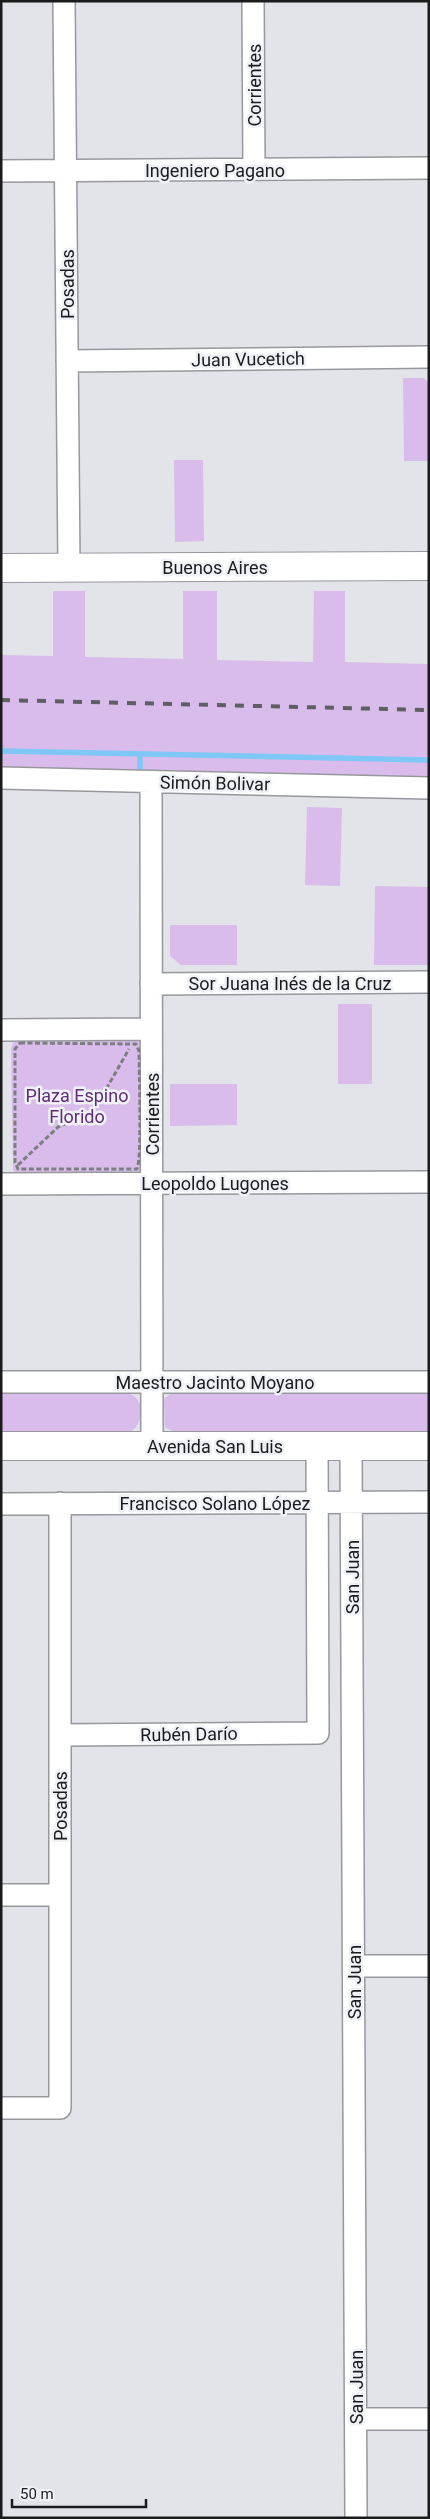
<svg xmlns="http://www.w3.org/2000/svg" width="430" height="2519" font-family="Roboto,sans-serif">
  <style>
    .green { fill: #d9bceb }
    .lines { fill: none; stroke-linecap: round; stroke-linejoin: round }
    .stream { stroke: #7ec7f6; stroke-width: 5.5 }
    .street-casing { stroke: #97989d; stroke-width: 24 }
    .secondary-casing { stroke: #97989d; stroke-width: 30 }
    .path { stroke: #7d7e82; stroke-width: 3; stroke-dasharray: 5 2.5; stroke-linecap: butt }
    .street { stroke: #fff; stroke-width: 21 }
    .secondary { stroke: #fff; stroke-width: 28 }
    .rail { stroke: #5e5f62; stroke-width: 4; stroke-dasharray: 9 9; stroke-linecap: butt }
    .labels { text-anchor: middle; dominant-baseline: central; stroke-width: 5; stroke-linejoin: round; paint-order: stroke }
    .street-label { font-size: 18px; fill: #1a1b1d; stroke: #f0f1f7 }
    .park-label { font-size: 18px; fill: #5e2d78; stroke: #f0f1f7 }
  </style>
  <rect width="100%" height="100%" fill="#e2e4e9"/>
  <path class="green" d="M403,378H424L429,383V461H404Z
    M174,460H203L204,541L175,542Z
    M53,591H85V657L183,659V591H217V660L313,662L314,591H345V662L429,664V777L1,767V655L53,656Z
    M307,807L342,808L340,886L305,885Z
    M375,886L429,887V965H374Z
    M170,925H237V965H181L170,956Z
    M338,1004H372V1084H338Z
    M18,1039L138,1040L140,1042L142,1169L140,1171L18,1174L13,1170L11,1048L13,1042Z
    M170,1084H237V1125L170,1126Z
    M173,1392H429V1431L174,1432L165,1427L164,1399Z
    M1,1393L130,1394C147,1400 143,1429 127,1433H1Z"/>
  <g class="lines">
    <path class="stream" d="M1,751L429,760
      M140,777V754"/>
    <g class="street-casing">
      <path id="street" d="M64,1L69,568
        M253,1L254,169
        M1,171L429,168
        M67,361L429,357
        M1,778L429,788
        M151,782L152,1446
        M151,984L429,982
        M1,1030L151,1029
        M1,1184L429,1182
        M1,1382H429
        M351,1446L356,2518
        M1,1504L429,1502
        M60,1735L318,1733L317,1446
        M1,1895H60
        M354,1966H429
        M1,2108H60V1503
        M356,2419H429"/>
    </g>
    <g class="secondary-casing">
      <path id="secondary" d="M1,568L429,566
        M1,1446H429"/>
    </g>
    <path class="path" d="M20,1043L136,1044L139,1051C139,1068 142,1160 137,1169H18L15,1162V1049Z
      M18,1165L58,1127L93,1112L129,1049"/>
    <use href="#street" class="street"/>
    <use href="#secondary" class="secondary"/>
    <path class="rail" d="M1,700L429,710"/>
  </g>
  <g class="labels">
    <g class="street-label">
      <text transform="translate(254 85) rotate(-90)">Corrientes</text>
      <text x="215" y="170">Ingeniero Pagano</text>
      <text transform="translate(67 284) rotate(-90)">Posadas</text>
      <text transform="translate(248 359) rotate(-1)">Juan Vucetich</text>
      <text x="215" y="567">Buenos Aires</text>
      <text transform="translate(215 783) rotate(1)">Simón Bolivar</text>
      <text x="290" y="983">Sor Juana Inés de la Cruz</text>
      <text transform="translate(152 1114) rotate(-90)">Corrientes</text>
      <text x="215" y="1183">Leopoldo Lugones</text>
      <text x="215" y="1382">Maestro Jacinto Moyano</text>
      <text x="215" y="1446">Avenida San Luis</text>
      <text x="215" y="1503">Francisco Solano López</text>
      <text transform="translate(352 1577) rotate(-90)">San Juan</text>
      <text transform="translate(189 1734) rotate(-1)">Rubén Darío</text>
      <text transform="translate(60 1806) rotate(-90)">Posadas</text>
      <text transform="translate(354 1982) rotate(-90)">San Juan</text>
      <text transform="translate(356 2387) rotate(-90)">San Juan</text>
    </g>
    <g class="park-label">
      <text x="77" y="1095">Plaza Espino<tspan x="77" dy="21">Florido</tspan></text>
    </g>
  </g>
  <rect width="430" height="2519" fill="none" stroke="#1a1b1d" stroke-width="5"/>
  <path d="M12 2499v8h134v-8" fill="none" stroke="#1a1b1d" stroke-width="2.5"/>
  <text x="20" y="2499" font-size="15" fill="#1a1b1d" stroke="#f0f1f7" stroke-width="4" paint-order="stroke">50 m</text>
</svg>
